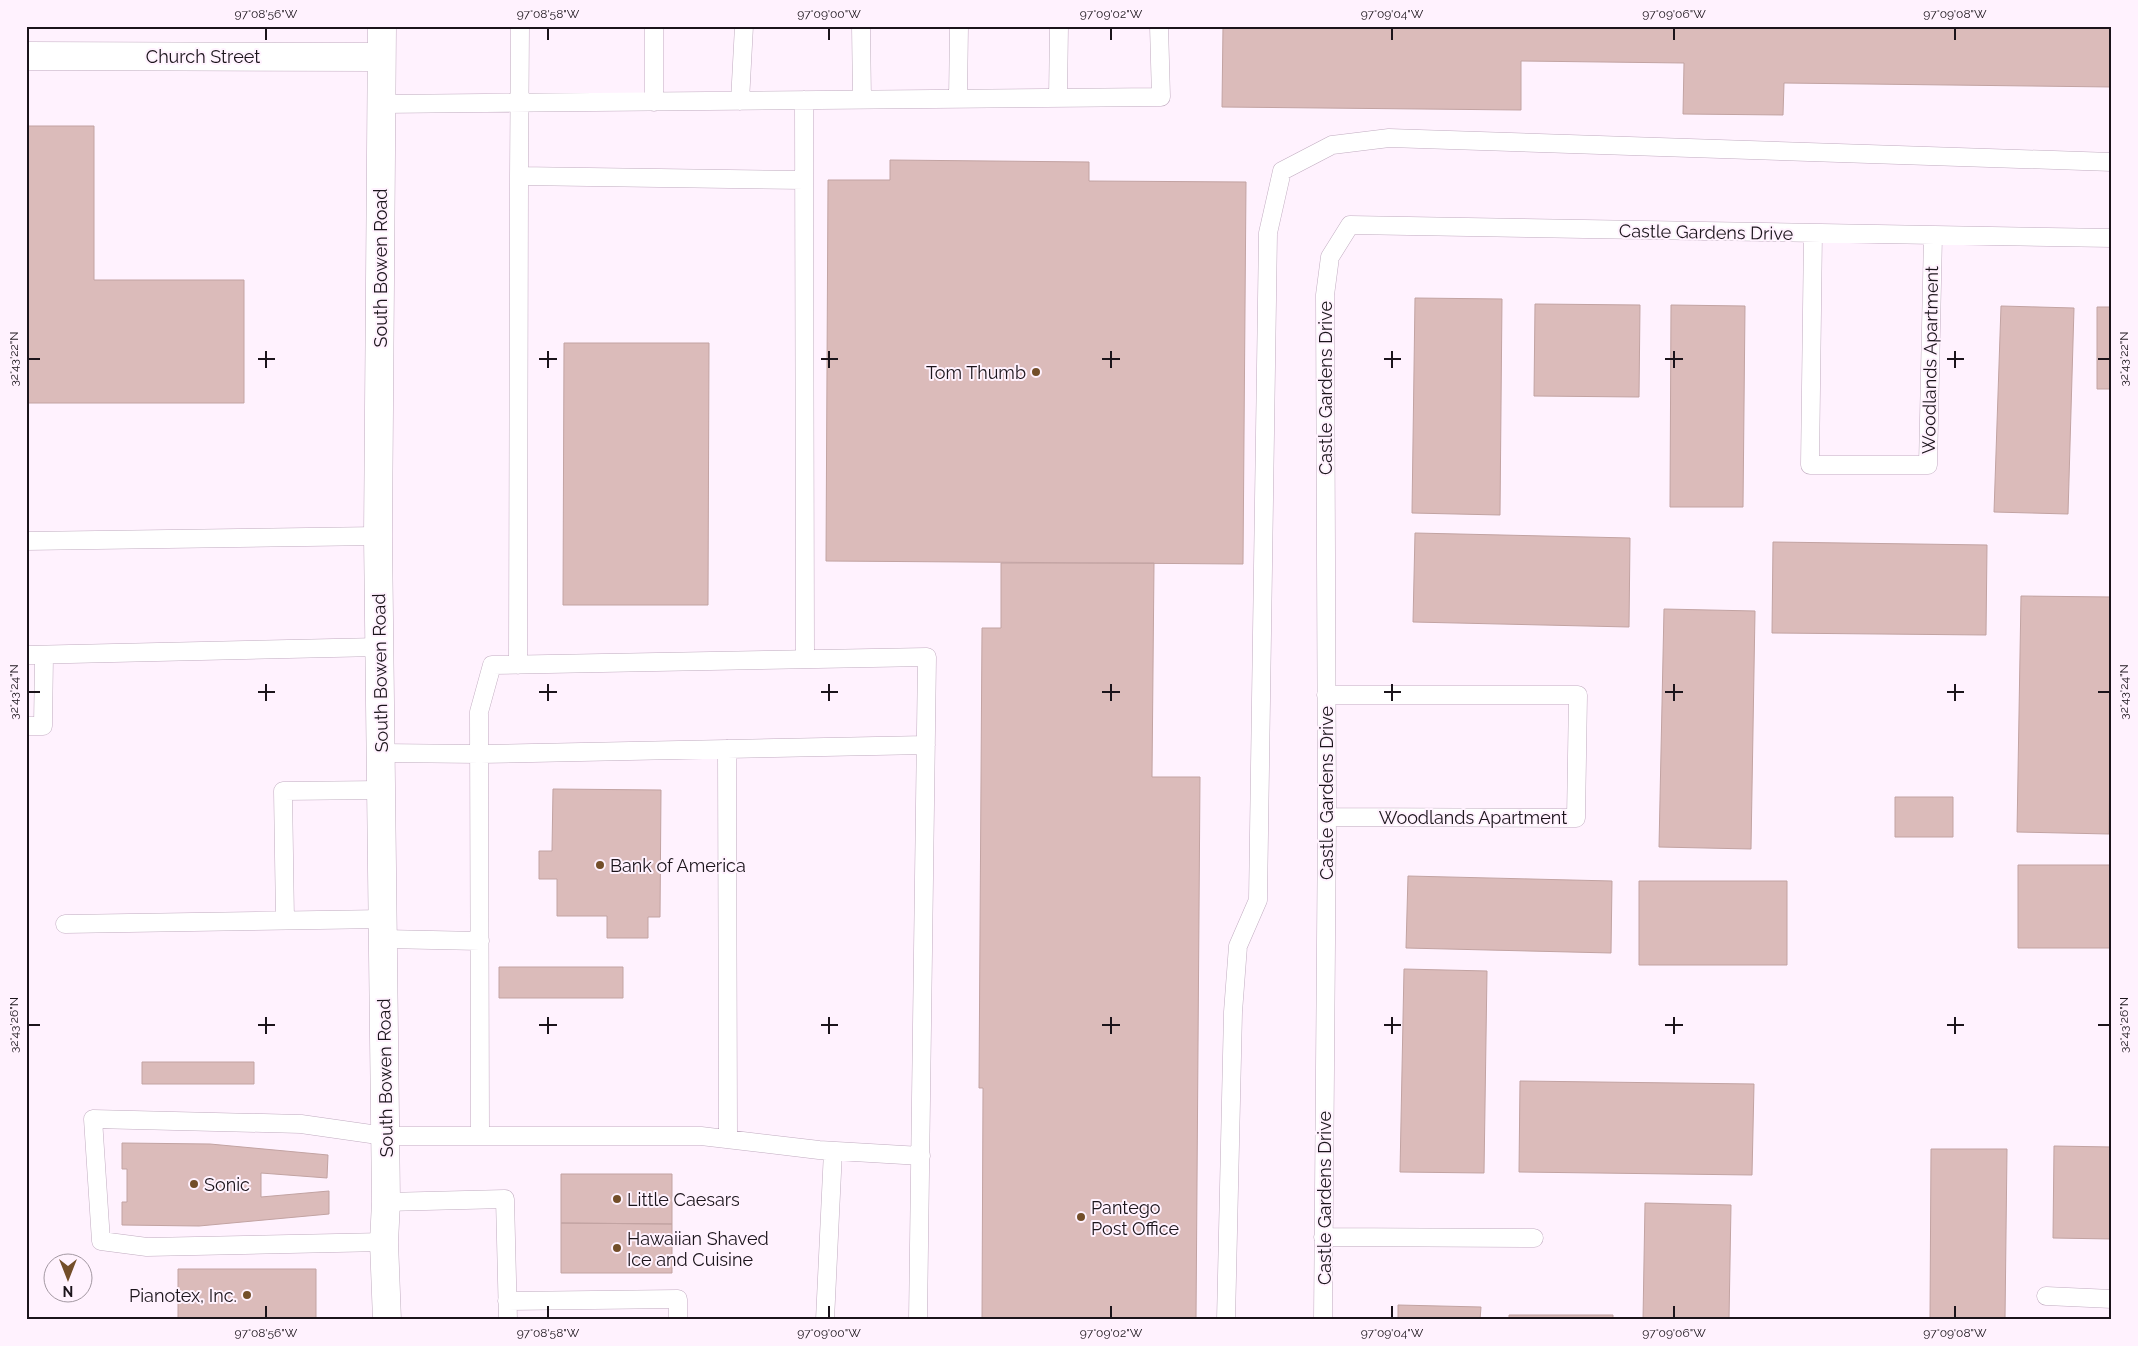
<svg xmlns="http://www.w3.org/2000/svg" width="2138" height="1346" font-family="Raleway,sans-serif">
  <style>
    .building { fill: #dbbbba; stroke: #c2a3a2 }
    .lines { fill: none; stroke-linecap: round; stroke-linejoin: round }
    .service-casing { stroke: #c1acc0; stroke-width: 19 }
    .minor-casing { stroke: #c1acc0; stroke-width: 29 }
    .secondary-casing { stroke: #c1acc0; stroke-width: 29 }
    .service { stroke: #fff; stroke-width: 18 }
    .minor { stroke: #fff; stroke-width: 28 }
    .secondary { stroke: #fff; stroke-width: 28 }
    .ticks { fill: none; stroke: #1b141b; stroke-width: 2 }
    .poi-dot { fill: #734e29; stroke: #fff2fe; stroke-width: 2 }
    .labels { text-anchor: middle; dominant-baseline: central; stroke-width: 4; stroke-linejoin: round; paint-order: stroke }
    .street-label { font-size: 18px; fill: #1b141b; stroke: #fff2fe }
    .poi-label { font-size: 18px; fill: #1b141b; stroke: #fff2fe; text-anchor: start }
    .neatline { fill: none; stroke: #1b141b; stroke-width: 2 }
    .ticks-label { font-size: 12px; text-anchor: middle; fill: #1b141b }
  </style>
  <rect width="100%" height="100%" fill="#fff2fe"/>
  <path class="building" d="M1223,26H2112V87L1784,83L1783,115L1683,114L1684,63L1521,61V110L1222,107Z
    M26,126H94V280H244V403H26Z
    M890,160L1089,162V181L1246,182L1243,564L826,561L828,180H890Z
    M1415,298L1502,299L1500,515L1412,513Z
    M1535,304L1640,305L1639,397L1534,396Z
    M1671,305L1745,306L1743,507H1670Z
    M2001,306L2074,308L2068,514L1994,512Z
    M2097,307H2112V389H2097Z
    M564,343H709L708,605H563Z
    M1415,533L1630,538L1629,627L1413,622Z
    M1773,542L1987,545L1986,635L1772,633Z
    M1001,563H1154L1152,777H1200L1196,1320H982L983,1088H979L982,628H1001Z
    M2021,596L2112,597L2109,834L2017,832Z
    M1664,609L1755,611L1751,849L1659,847Z
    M553,789L661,790L660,917H648V938H607V916H557V879H539V851H552Z
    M1895,797H1953V837H1895Z
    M2018,865H2112V948H2018Z
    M1408,876L1612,881L1611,953L1406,948Z
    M1639,881H1787V965H1639Z
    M499,967H623V998H499Z
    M1404,969L1487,971L1484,1173L1400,1172Z
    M142,1062H254V1084H142Z
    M1520,1081L1754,1084L1752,1175L1519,1172Z
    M122,1143L210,1144L328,1155L327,1178L261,1173V1197L329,1191V1214L199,1226L122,1225V1202H127V1169H122Z
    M2054,1146L2112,1147V1239L2053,1238Z
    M1931,1149H2007L2005,1320H1930Z
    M561,1174H672V1224L561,1223Z
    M1645,1203L1731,1205L1729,1320H1643Z
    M561,1223L672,1224V1273H561Z
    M178,1269H316V1320H178Z
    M1398,1305L1481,1307L1480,1320H1398Z
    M1509,1315H1613V1320H1509Z"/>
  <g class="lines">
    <g class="service-casing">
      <path id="service" d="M520,26L519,176L804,180
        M654,26V102
        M861,26L862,100
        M1058,98L1059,26
        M958,99L959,26
        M804,100L805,659
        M740,101L744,26
        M381,104L1161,97L1159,26
        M1813,233L1810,465H1928L1933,236
        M26,541L378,536
        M26,655L379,647
        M518,665L519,176
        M1326,695H1578L1576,818L1327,817
        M26,726H43L44,656
        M727,749L728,1139
        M381,753L480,754L926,745
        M285,920L283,791L381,790
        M65,924L383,919
        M384,939L480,941
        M480,1136H701L819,1150L921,1156
        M386,1202L505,1199L508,1320
        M1323,1237L1534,1238
        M384,1242L147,1247L101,1241L93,1119L301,1124L385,1136H480L479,712L492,665L927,657L918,1320
        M2046,1296L2112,1299
        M507,1301L678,1299V1320
        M825,1320L833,1151
        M1226,1320L1233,1012L1238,946L1258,900L1268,233L1282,171L1332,145L1389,138L2112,162
        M1323,1320L1327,817L1325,295L1330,257L1350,225L2112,238"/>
    </g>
    <g class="minor-casing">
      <path id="minor" d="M26,56L380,57"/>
    </g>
    <g class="secondary-casing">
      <path id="secondary" d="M382,26L378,536L386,1202L384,1242L387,1320"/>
    </g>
    <use href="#service" class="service"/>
    <use href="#minor" class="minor"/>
    <use href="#secondary" class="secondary"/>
  </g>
  <path class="ticks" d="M266,28V40M548,28V40M829,28V40M1111,28V40M1392,28V40M1674,28V40M1955,28V40M266,351V368M548,351V368M829,351V368M1111,351V368M1392,351V368M1674,351V368M1955,351V368M28,359H40M258,359H275M539,359H557M821,359H838M1102,359H1120M1384,359H1401M1665,359H1683M1947,359H1964M2098,359H2110M266,684V701M548,684V701M829,684V701M1111,684V701M1392,684V701M1674,684V701M1955,684V701M28,692H40M258,692H275M539,692H557M821,692H838M1102,692H1120M1384,692H1401M1665,692H1683M1947,692H1964M2098,692H2110M266,1017V1034M548,1017V1034M829,1017V1034M1111,1017V1034M1392,1017V1034M1674,1017V1034M1955,1017V1034M28,1025H40M258,1025H275M539,1025H557M821,1025H838M1102,1025H1120M1384,1025H1401M1665,1025H1683M1947,1025H1964M2098,1025H2110M266,1306V1318M548,1306V1318M829,1306V1318M1111,1306V1318M1392,1306V1318M1674,1306V1318M1955,1306V1318"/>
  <g class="poi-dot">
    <circle cx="1036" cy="372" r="5"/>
    <circle cx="600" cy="865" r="5"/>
    <circle cx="194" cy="1184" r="5"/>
    <circle cx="617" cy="1199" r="5"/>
    <circle cx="1081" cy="1217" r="5"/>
    <circle cx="617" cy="1248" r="5"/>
    <circle cx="247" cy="1295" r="5"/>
  </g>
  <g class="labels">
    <g class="street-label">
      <text x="203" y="56">Church Street</text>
      <text transform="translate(1706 232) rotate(1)">Castle Gardens Drive</text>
      <text transform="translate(380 268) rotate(-90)">South Bowen Road</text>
      <text transform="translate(1930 360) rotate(-89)">Woodlands Apartment</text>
      <text transform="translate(1325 388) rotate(-90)">Castle Gardens Drive</text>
      <text transform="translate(380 673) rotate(-91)">South Bowen Road</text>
      <text transform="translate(1326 793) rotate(-90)">Castle Gardens Drive</text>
      <text x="1473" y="817">Woodlands Apartment</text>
      <text transform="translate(385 1078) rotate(-91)">South Bowen Road</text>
      <text transform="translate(1324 1198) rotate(-90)">Castle Gardens Drive</text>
    </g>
    <g class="poi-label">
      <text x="1026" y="372" text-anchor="end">Tom Thumb</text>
      <text x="610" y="865">Bank of America</text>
      <text x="204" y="1184">Sonic</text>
      <text x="627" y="1199">Little Caesars</text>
      <text x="1091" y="1207">Pantego<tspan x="1091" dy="21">Post Office</tspan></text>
      <text x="627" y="1238">Hawaiian Shaved<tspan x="627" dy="21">Ice and Cuisine</tspan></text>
      <text x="237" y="1295" text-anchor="end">Pianotex, Inc.</text>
    </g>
  </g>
  <rect width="2138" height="1346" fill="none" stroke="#fff2fe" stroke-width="55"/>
  <g transform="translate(68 1278) rotate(180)"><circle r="24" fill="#fff2fe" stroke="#a499a3"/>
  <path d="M0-4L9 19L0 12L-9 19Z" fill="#734e29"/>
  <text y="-8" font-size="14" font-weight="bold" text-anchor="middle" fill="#1b141b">N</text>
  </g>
  <rect x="28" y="28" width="2082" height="1290" class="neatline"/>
  <g class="ticks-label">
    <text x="266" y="18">97°08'56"W</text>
    <text x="548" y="18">97°08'58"W</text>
    <text x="829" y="18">97°09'00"W</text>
    <text x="1111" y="18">97°09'02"W</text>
    <text x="1392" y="18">97°09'04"W</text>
    <text x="1674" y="18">97°09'06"W</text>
    <text x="1955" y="18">97°09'08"W</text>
    <text transform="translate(2124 359) rotate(-90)" y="4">32°43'22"N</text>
    <text transform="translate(14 359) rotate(-90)" y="4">32°43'22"N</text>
    <text transform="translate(2124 692) rotate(-90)" y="4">32°43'24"N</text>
    <text transform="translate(14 692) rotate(-90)" y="4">32°43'24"N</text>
    <text transform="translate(2124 1025) rotate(-90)" y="4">32°43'26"N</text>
    <text transform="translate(14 1025) rotate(-90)" y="4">32°43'26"N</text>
    <text x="266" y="1337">97°08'56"W</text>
    <text x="548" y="1337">97°08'58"W</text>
    <text x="829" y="1337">97°09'00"W</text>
    <text x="1111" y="1337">97°09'02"W</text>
    <text x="1392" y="1337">97°09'04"W</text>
    <text x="1674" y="1337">97°09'06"W</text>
    <text x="1955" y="1337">97°09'08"W</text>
  </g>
</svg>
